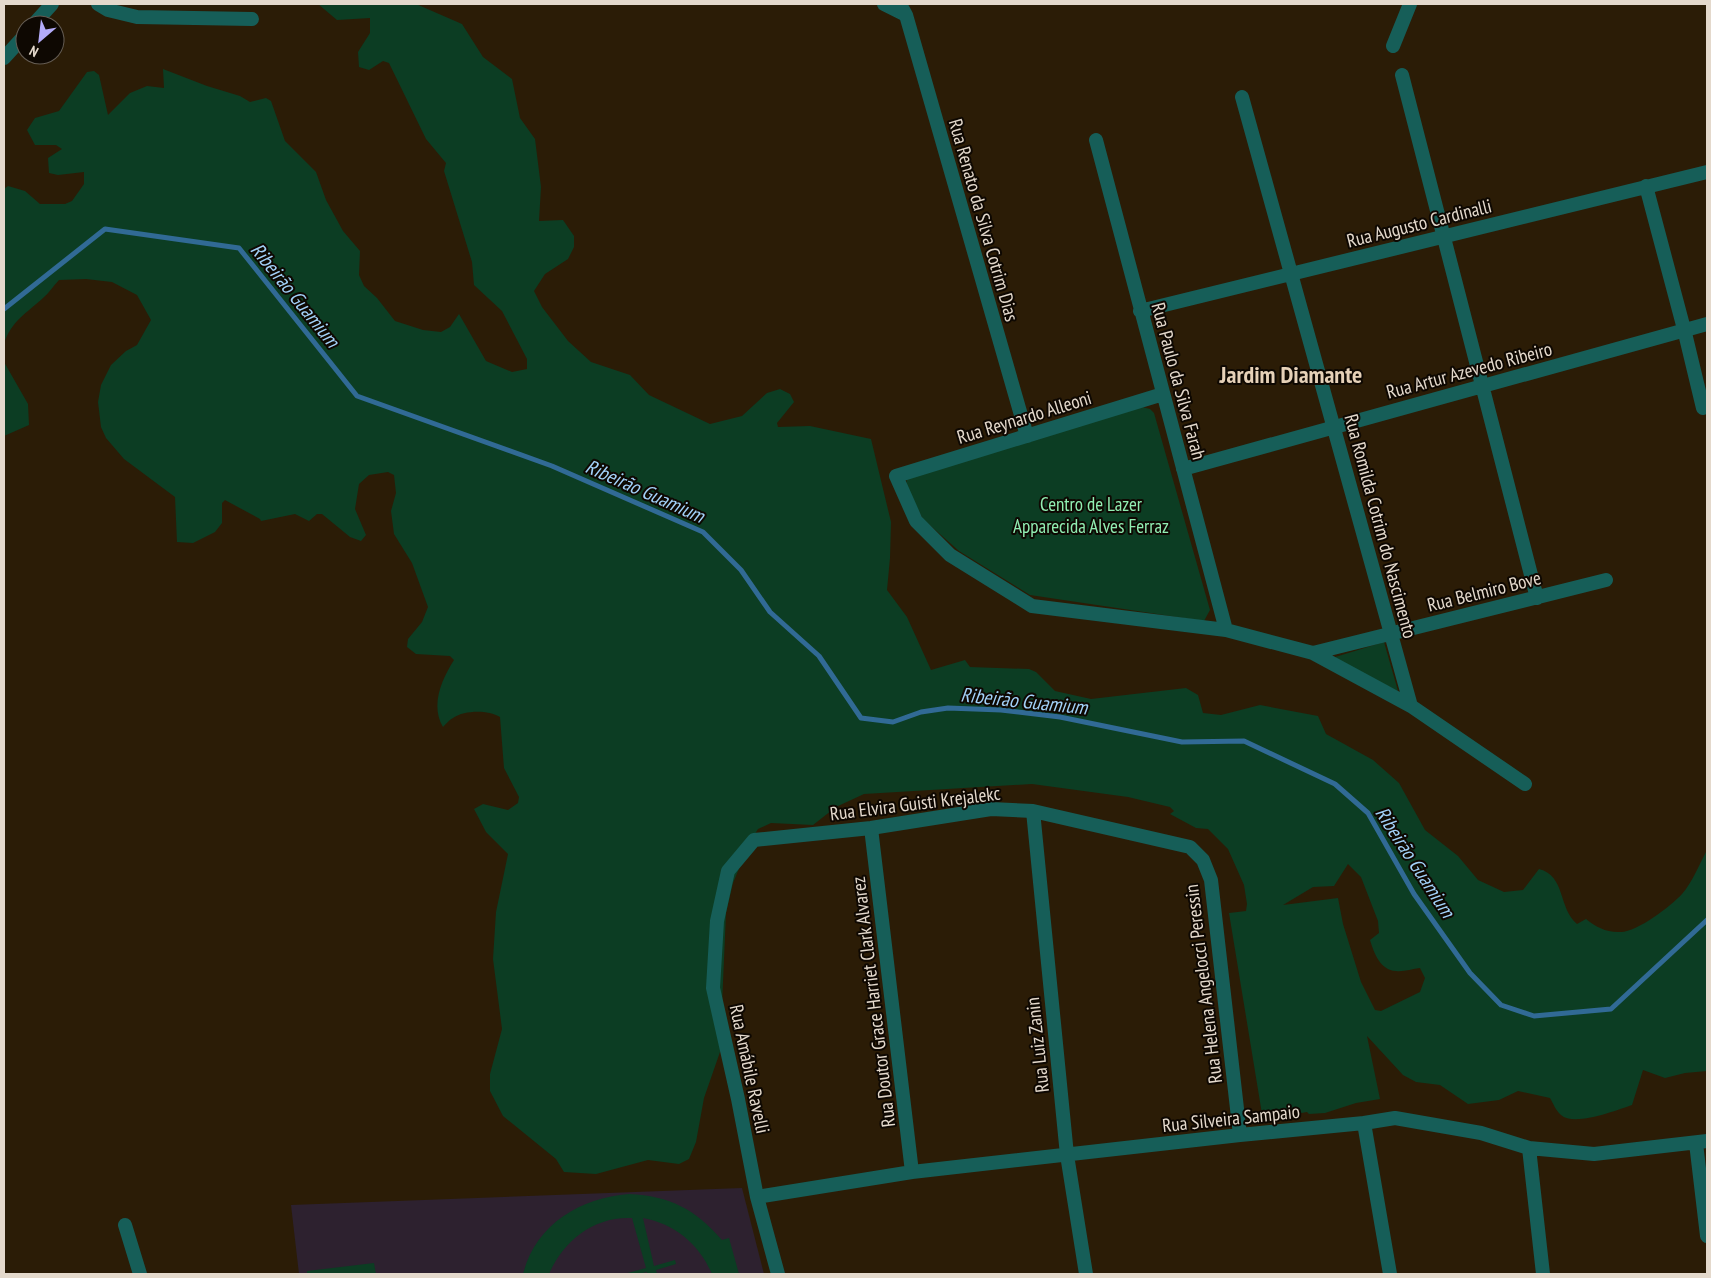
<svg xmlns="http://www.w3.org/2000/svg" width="1711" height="1278" font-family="'PT Sans Narrow',sans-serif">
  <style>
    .education { fill: #2d212f }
    .green { fill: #0c3d23; fill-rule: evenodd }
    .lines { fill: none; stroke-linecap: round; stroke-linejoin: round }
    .stream { stroke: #316a95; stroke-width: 5 }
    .minor { stroke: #165e58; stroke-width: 14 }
    .labels { text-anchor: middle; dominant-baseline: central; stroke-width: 4; stroke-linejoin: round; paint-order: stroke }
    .street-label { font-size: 19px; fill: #e4d9cc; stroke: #0e0802 }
    .park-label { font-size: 19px; fill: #91eeb2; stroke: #0e0802 }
    .water-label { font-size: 20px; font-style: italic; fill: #a2d1f8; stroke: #0e0802 }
    .district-label { font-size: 24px; font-weight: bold; fill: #e6d1b8; stroke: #0e0802 }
  </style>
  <rect width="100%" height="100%" fill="#2b1c06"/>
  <path class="education" d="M742,1188L764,1274H299L291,1205Z"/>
  <path class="green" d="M318,4H416L462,24L483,57L512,79L520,118L535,139L541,187L539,221L563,220L574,236V247L568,259L545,274L534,291L542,307L568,341L591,362L630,375L649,395L710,424L742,416L767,393L780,389L790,394L794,402L777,423L778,427L810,426L871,439L891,522L890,558L887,590L907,617L931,670L965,660L970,667L1029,669L1036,672L1055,691L1091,699L1186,688L1198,695L1203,713L1221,715L1260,705L1318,716L1326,734L1373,760L1399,783L1425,830L1458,856L1478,880L1504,892L1523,890L1539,869C1566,876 1558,908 1577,924L1586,919C1596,927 1607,933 1621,932C1637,932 1671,906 1682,894C1692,883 1700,863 1707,850V1071L1685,1073L1665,1078L1643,1070L1632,1105C1617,1110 1574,1127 1561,1115C1556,1111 1553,1103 1550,1098L1518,1091L1499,1100L1468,1104L1440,1085L1416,1082L1403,1075L1367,1036L1380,1099L1356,1103L1325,1113L1309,1114L1307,1112L1263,1120L1229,913L1246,911L1247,904L1244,885L1228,849L1208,829L1196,828L1170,814L1174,811L1170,807L1128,797L1032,784L864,794L836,807L813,825L771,823L758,829L751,840L733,883L726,913L720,1052L704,1098L696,1142L689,1159L679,1164L648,1160L596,1174L564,1172L556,1159L503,1116L490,1091V1074L502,1029L493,959L496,912L508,854L486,832L474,809L483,804L508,810L518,803L519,797L504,768L500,717C488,710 465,710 453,718C449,720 446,724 443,727C430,705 442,679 454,660L450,656L416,654L407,647L408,639L422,622L428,607L412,563L394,534L391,511L396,493L394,475L388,472L369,475L359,484L355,509L366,535L361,541L350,537L322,514H317L309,521L295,514L261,521L260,519L225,500L222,503V523L215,532L193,543L177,542L175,497L124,459L106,438L101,427L98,402L101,385L111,365L126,351L137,345L151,320L137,295L112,282L86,279L59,280C53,286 49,293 43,298C27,313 11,321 4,344V189L8,186L25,191L40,204H65L72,201L84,184V172L58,175L49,173L48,158L62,149L56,145H35L27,130L35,118L59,111L87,72L94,71L99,75L108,115L130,93L147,86L164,88L163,69L207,86L240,96L250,102L266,98L271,101L285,141L316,172L326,200L343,231L360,251L359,275L364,286L377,298L395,321L423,330L441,332L450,327L459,314L486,361L512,372L527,369V359L502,311L474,285L472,262L444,171L446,163L426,139L389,63L383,61L369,70L359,67L358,52L370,33V18L337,20ZM1348,864L1361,877L1378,921L1379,933L1370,940C1374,953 1380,970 1396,971C1403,972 1412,969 1420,968L1425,978L1420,992L1381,1011L1375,1010L1361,982L1343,924L1338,898L1283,905L1313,887L1334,886Z
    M4,362L28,404L29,425L4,436Z
    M1142,407L1150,409L1154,413L1210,610L1204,621L1030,595L959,551L923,519L906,486L907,478Z
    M1384,642L1398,691L1332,658Z
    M629,1194C670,1196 695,1209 722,1240L729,1238L739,1274H712C699,1244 675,1224 643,1218L654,1266L675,1260L676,1264L656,1270L657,1274H647V1272L638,1274H624L646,1268L632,1218C594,1216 563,1241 549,1274H523C536,1224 580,1198 629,1194Z
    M374,1263L376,1274H307V1271Z"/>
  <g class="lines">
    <path class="stream" d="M4,309L105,229L239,248L357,396L552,466L703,532L741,570L770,612L819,656L861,718L893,722L921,712L948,708L1001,710L1060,717L1182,742L1244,741L1335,784L1368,813L1414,894L1470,973L1501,1005L1534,1016L1611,1009L1707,920"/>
    <path class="minor" d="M98,4L108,10L137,17L252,19
      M884,4L906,15
      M900,4L906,15L1027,436
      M33,25L52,4
      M1393,46L1410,4
      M4,58L25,35
      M1402,75L1537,598
      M1242,97L1411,706
      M1096,140L1226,630
      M1646,186L1684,329L1703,408
      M1140,311L1707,172
      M1163,394L896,476L916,521L950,555L1032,606L1226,630L1313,653L1411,706L1525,784
      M1183,469L1707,324
      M1313,653L1606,580
      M1033,811L1067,1155L1086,1274
      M871,828L912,1172
      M1364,1123L1390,1274
      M1696,1143L1707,1236
      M1529,1148L1543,1274
      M757,1197L912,1172L1240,1135L1364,1123L1395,1118L1481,1133L1529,1148L1594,1154L1707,1141
      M125,1225L140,1274
      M778,1274L757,1197L738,1099L713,988L717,921L728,871L754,840L871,828L991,809L1033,811L1190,847L1203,860L1211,880L1240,1135"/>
  </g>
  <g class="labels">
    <g class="street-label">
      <text transform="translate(984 220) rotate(74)">Rua Renato da Silva Cotrim Dias</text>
      <text transform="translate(1419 223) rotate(-14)">Rua Augusto Cardinalli</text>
      <text transform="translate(1469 370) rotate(-15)">Rua Artur Azevedo Ribeiro</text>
      <text transform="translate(1179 381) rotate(75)">Rua Paulo da Silva Farah</text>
      <text transform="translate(1024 417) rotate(-17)">Rua Reynardo Alleoni</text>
      <text transform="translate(1381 526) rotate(75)">Rua Romilda Cotrim do Nascimento</text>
      <text transform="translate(1484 591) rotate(-14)">Rua Belmiro Bove</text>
      <text transform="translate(915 803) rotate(-7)">Rua Elvira Guisti Krejalekc</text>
      <text transform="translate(1203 984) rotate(-97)">Rua Helena Angelocci Peressin</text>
      <text transform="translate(873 1002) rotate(-97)">Rua Doutor Grace Harriet Clark Alvarez</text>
      <text transform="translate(1037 1045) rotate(-96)">Rua Luiz Zanin</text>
      <text transform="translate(750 1069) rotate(78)">Rua Amábile Ravelli</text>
      <text transform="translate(1231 1118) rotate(-6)">Rua Silveira Sampaio</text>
    </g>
    <g class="park-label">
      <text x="1091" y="504">Centro de Lazer<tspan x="1091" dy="22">Apparecida Alves Ferraz</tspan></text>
    </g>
    <g class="water-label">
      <text transform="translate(295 295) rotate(51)">Ribeirão Guamium</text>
      <text transform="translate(645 491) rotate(24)">Ribeirão Guamium</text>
      <text transform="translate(1024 701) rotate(6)">Ribeirão Guamium</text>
      <text transform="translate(1415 862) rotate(57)">Ribeirão Guamium</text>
    </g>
    <g class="district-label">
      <text x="1291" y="374">Jardim Diamante</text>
    </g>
  </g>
  <rect width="1711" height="1278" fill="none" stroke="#e4d9cc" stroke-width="10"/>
  <g transform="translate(40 40) rotate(208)"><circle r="24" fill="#0e0802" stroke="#645c53"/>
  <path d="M0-4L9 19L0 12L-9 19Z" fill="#b4acf9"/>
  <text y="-8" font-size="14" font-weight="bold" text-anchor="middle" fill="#e4d9cc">N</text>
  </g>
</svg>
